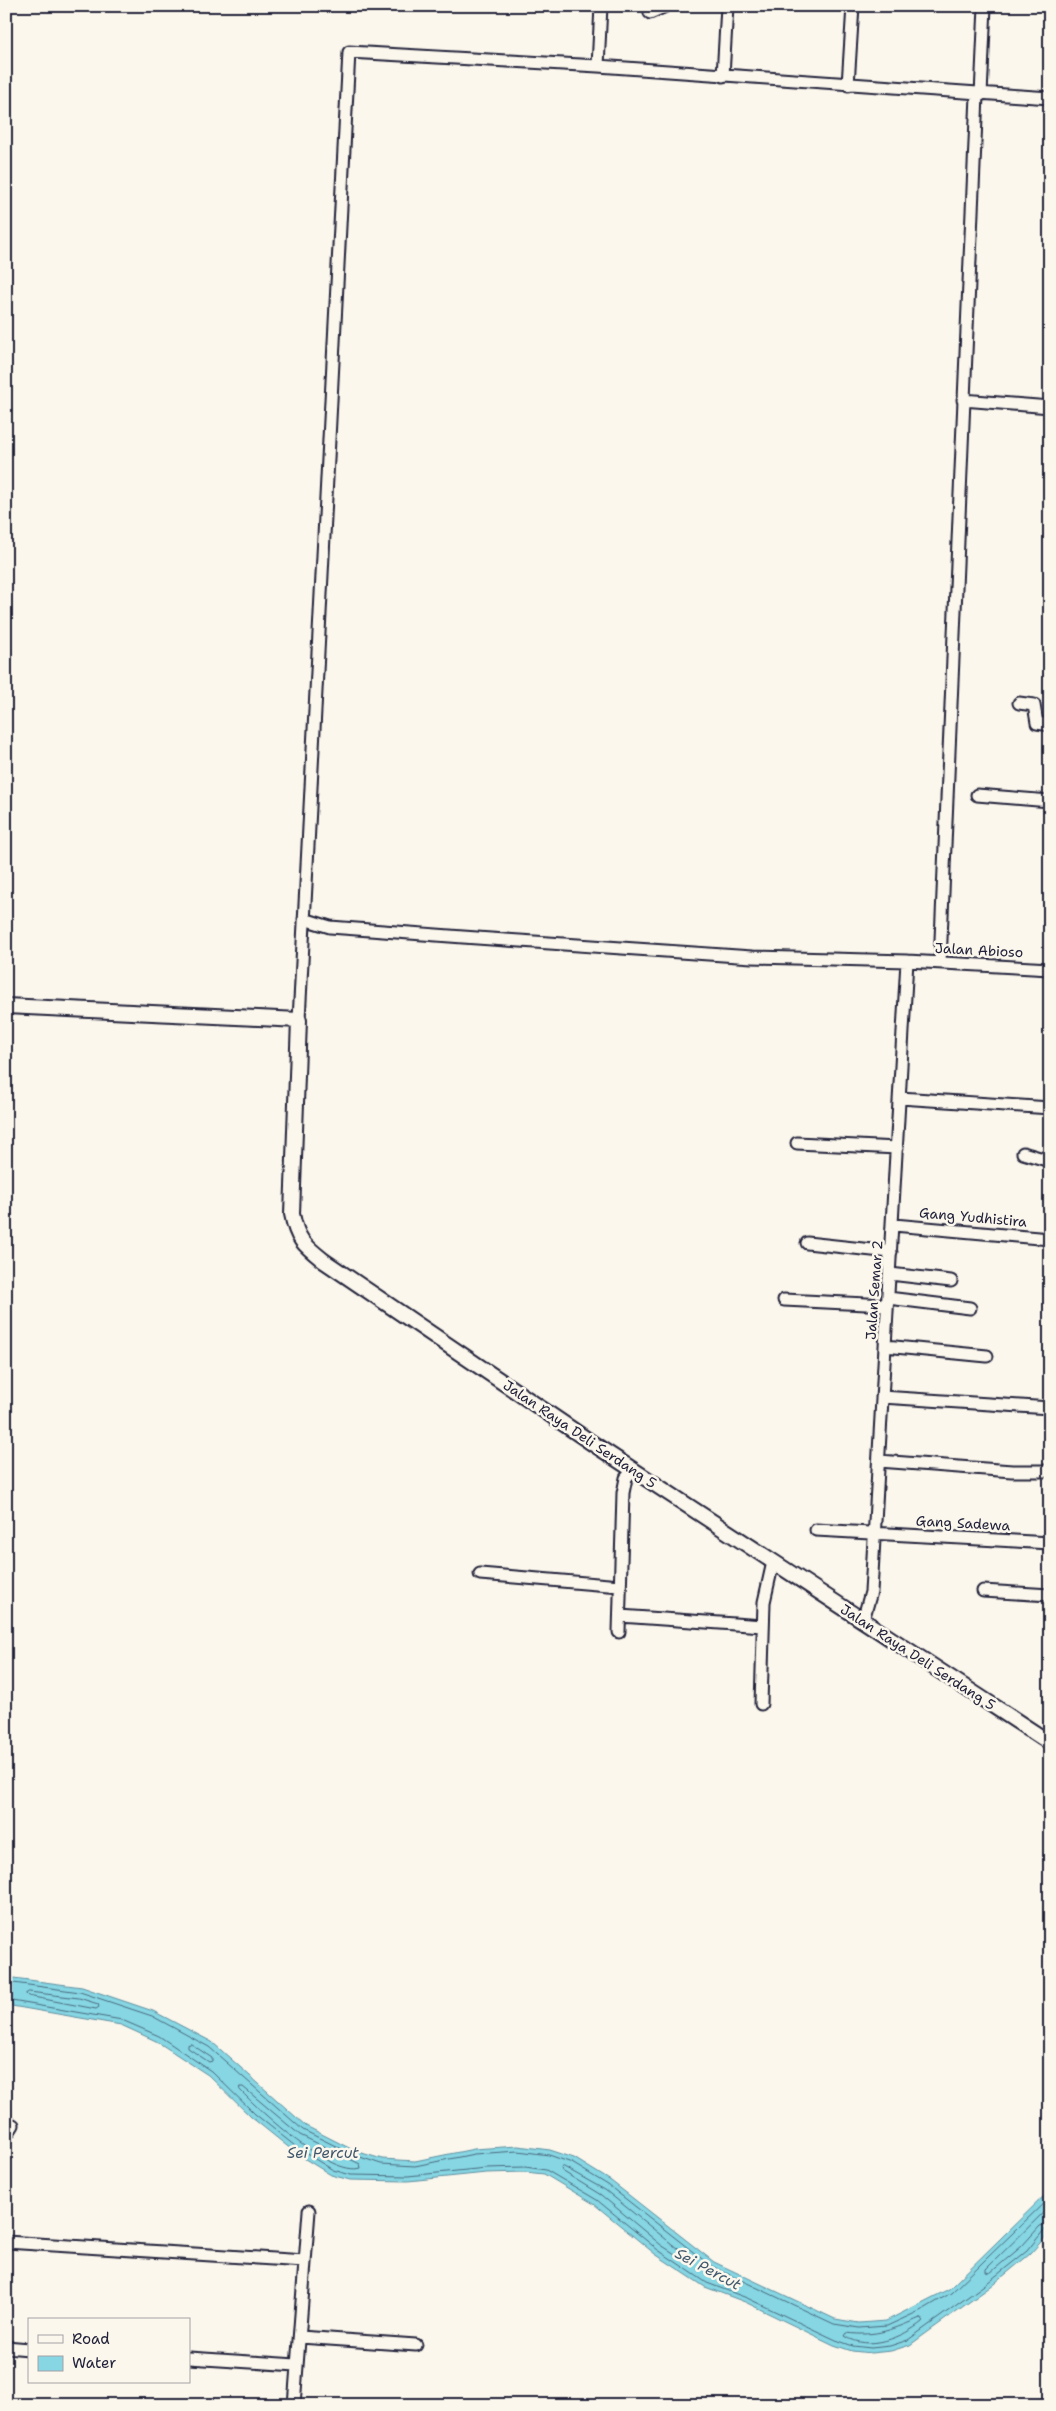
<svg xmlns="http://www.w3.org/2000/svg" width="1056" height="2411" font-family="'Shantell Sans',sans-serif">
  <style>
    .water { fill: #86d6e3; stroke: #5e8ea0 }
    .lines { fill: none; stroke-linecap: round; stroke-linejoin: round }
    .shore { stroke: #4a6a7e; stroke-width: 1 }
    .minor-casing { stroke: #22223b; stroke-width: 15 }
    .tertiary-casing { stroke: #22223b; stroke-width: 18 }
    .minor { stroke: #fbf7ec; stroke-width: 11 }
    .tertiary { stroke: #fbf7ec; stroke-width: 14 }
    .labels { text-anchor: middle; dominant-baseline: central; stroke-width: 5; stroke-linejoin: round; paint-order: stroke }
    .street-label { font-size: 14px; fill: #22223b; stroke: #fbf7ec }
    .water-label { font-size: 15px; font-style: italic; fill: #40586d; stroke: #fbf7ec }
  </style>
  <rect width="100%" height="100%" fill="#fbf7ec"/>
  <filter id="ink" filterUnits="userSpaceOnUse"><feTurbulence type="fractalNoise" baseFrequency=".02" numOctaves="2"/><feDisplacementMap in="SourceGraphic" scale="10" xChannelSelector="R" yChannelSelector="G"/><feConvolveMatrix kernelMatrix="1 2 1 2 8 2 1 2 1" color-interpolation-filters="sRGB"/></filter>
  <g filter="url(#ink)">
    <path class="water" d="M6,1977L82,1987L153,2011L212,2042L306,2126L355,2151L382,2159L415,2161L474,2149L518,2146L550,2150L574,2158L611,2181L714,2262L835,2319L859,2323L886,2321L949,2289L1050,2190V2232L1030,2254L990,2287L910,2345L891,2351L871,2353L852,2351L834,2345L745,2302L705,2287L655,2254L594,2204L544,2174L525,2172L486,2173L408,2181L350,2180L331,2175L297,2154L251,2117L208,2075L156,2041L121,2025L6,2005Z"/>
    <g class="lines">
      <path class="shore" d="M6,1982L80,1992L152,2016L209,2047L303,2130L354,2155L381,2164L415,2166L474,2154L518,2151L549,2155L572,2163L608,2185L711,2266L834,2324L859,2328L887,2326L924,2309L951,2293L1050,2197
        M29,1992L79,1998L98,2004L99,2007L96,2009L28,1996L26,1994Z
        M6,2000L122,2020L159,2036L211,2071L255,2114L300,2150L333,2170L351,2175L408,2176L486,2168L525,2167L546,2170L597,2200L658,2250L707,2283L747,2298L836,2340L853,2346L871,2348L890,2346L908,2340L987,2283L1027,2251L1044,2230L1050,2229
        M191,2044L212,2058V2061L209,2062L188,2048V2045Z
        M240,2087H243L300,2135L360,2164L361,2168C330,2177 261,2112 240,2090Z
        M564,2167L605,2190L688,2257L689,2260L686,2261L661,2245L601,2195L562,2171L561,2168Z
        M1050,2206L986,2269V2272L990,2273L1022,2246L1040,2226L1050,2223
        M920,2318L923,2319L922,2322C903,2337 869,2352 845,2336L847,2333C877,2337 894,2329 920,2318Z"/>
      <g class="minor-casing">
        <path id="minor" d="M650,13L666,6
          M598,66L601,6
          M723,76L727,6
          M848,85L853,6
          M981,95L985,6
          M963,400L1050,407
          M1019,703L1034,705L1037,723L1050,725
          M977,795L1050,801
          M304,919L330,927L463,937L752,957L907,961L1050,969
          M940,963L977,95
          M299,1020L349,52L598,66L1050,98
          M900,1098L1050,1108
          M797,1143L897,1148
          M1023,1153L1050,1161
          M894,1225L1050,1239
          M807,1243L891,1252
          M890,1274L951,1281
          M888,1298L970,1308
          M784,1300L887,1305
          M885,1346L987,1356
          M882,1397L1050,1408
          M879,1461L1012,1471H1050
          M816,1530L1050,1543
          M480,1574L620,1586
          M983,1591L1050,1595
          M620,1616L763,1626
          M863,1620L871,1592L907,961
          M619,1632L623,1493L626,1478L633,1470
          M761,1704L764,1602L773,1562
          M6,2136L13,2125
          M6,2242L305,2261
          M300,2337L416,2345
          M6,2347L29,2349
          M189,2358L296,2365
          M294,2405L309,2211"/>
      </g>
      <g class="tertiary-casing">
        <path id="tertiary" d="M6,1006L299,1020L292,1214C297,1240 304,1245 324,1261L592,1443L1050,1743"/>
      </g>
      <use href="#minor" class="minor"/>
      <use href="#tertiary" class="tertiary"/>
    </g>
  </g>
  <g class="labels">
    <g class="street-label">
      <text transform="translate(979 950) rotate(3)">Jalan Abioso</text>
      <text transform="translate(973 1217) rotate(5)">Gang Yudhistira</text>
      <text transform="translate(874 1290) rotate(-86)">Jalan Semar 2</text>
      <text transform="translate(580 1434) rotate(34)">Jalan Raya Deli Serdang 5</text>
      <text transform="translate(963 1523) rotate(3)">Gang Sadewa</text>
      <text transform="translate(918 1657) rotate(33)">Jalan Raya Deli Serdang 5</text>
    </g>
    <g class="water-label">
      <text x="323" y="2153">Sei Percut</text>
      <text transform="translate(708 2269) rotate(28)">Sei Percut</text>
    </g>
  </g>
  <rect width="1056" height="2411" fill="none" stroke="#fbf7ec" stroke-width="25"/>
  <rect x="12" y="12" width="1031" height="2386" fill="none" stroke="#22223b" stroke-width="2" filter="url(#ink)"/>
  <rect x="28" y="2318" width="162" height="65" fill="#fbf7ec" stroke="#a4a2a5"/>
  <rect x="38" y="2335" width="25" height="8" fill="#fbf7ec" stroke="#a4a2a5"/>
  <text x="72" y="2344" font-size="15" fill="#22223b">Road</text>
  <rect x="38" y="2356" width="25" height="15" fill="#86d6e3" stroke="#a4a2a5"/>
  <text x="72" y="2368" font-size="15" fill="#22223b">Water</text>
</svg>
